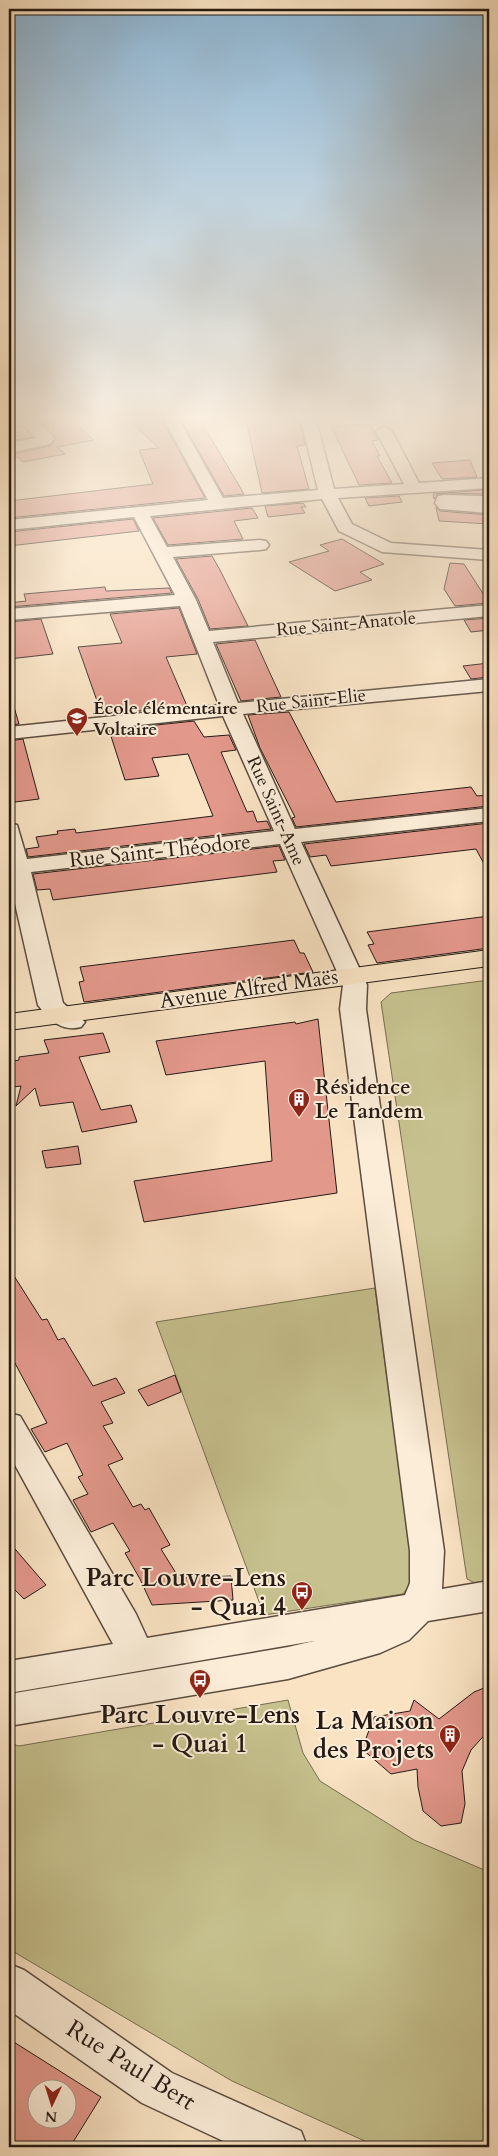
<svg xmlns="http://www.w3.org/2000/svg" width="498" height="2156" font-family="Cardo,serif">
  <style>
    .green { fill: #c6c18e; stroke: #766e50 }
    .building { fill: #e3988c; stroke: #251a13; fill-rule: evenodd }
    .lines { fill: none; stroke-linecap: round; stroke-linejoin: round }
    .minor-casing { stroke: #5a4c3f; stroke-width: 3 }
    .major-casing { stroke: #251a13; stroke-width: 2 }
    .minor { fill: #fbedd8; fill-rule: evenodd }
    .major { fill: #f9e3c3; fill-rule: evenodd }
    .labels { text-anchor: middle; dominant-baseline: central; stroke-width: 4; stroke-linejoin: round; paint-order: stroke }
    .far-street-label { font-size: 18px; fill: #251a13; stroke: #fbedd8 }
    .far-poi-label { font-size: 18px; font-weight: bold; fill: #251a13; stroke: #fbedd8; text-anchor: start }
    .street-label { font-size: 21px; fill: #251a13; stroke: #fbedd8 }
    .poi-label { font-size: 21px; font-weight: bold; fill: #251a13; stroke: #fbedd8; text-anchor: start }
    .near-poi-label { font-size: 25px; font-weight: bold; fill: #251a13; stroke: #fbedd8; text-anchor: end }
    .near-street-label { font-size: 25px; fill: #251a13; stroke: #fbedd8 }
  </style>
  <rect width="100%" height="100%" fill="#f9e3c3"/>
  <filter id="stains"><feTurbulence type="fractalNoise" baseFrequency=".004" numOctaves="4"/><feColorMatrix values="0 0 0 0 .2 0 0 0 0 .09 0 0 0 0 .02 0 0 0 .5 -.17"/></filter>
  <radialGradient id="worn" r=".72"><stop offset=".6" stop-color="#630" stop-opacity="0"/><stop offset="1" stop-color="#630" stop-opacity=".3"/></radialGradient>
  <path class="green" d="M489,980V1583L479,1585L467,1579L381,1002L391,993Z
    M375,1288L414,1579L403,1594L264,1615L156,1322Z
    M288,1700L303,1753L320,1781L414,1840L489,1872V2147H378L232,2081L9,1949V1743L19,1746Z"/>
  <path class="building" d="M71,420L94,440L57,447L65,454L23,462L18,457L9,459V455L50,446L56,439L40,421Z
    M128,420H162L205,498L9,518V501L153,484L139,450L159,448Z
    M181,420H200L244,494L224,496Z
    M246,420H299L305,445L297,446L309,489L262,493Z
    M370,424L378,440L372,441L380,456H377L392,483L359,485L331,426Z
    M21,425L33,437L9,441V437L19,435L12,426Z
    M470,460L477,477L442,479L432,463Z
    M483,490L488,501L483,494L444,493L438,494L434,499L433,494Z
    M399,496L402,502L369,506L365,498Z
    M303,503L306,507H301L305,513L268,517L265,506Z
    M436,507L440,511L489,515V524L439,521Z
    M252,508L258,518L234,521L243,539L168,545L153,518Z
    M133,519L139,531L9,546V532Z
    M342,539L384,564L360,572L372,580L335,591L289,562L329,551L320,545Z
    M212,556L220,570L248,626L210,629L198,599L176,559Z
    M450,563L464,564L489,603L455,606L444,589Z
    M105,587L106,591L169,588L172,593L9,607V603L26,601L24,594Z
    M179,608L197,654L166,657L187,706L102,715L78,647L122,643L110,614Z
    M489,618V630L471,632L464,620Z
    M41,619L53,654L9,659V622Z
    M255,640L269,671L281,697L241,701L216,644Z
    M489,663V677L471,679L463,666Z
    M14,707L19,724L9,725V708Z
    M289,712L336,802L471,787L477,796L489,795V806L296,827L292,818L295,817L260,748L248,715Z
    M194,721L204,737L229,735L236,750L221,752L247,812L253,811L257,822L267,821L271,829L28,857L26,849L39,847L36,837L58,834L57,831L75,829L76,833L213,816L188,754L152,758L159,776L125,780L109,730Z
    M23,739L39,799L15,802L9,776V741Z
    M489,823V873L476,849L331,866L326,855L310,857L304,844Z
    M279,846L285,860L273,861L277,872L53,900L50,889L37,890L33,874Z
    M489,916V948L377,963L368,945L374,944L367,932Z
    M294,940L300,953H304L313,972L84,1002L79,982L84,981L80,967Z
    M318,1019L337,1193L144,1222L134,1181L272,1161L265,1061L166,1075L156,1041L295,1022L296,1024Z
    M103,1033L110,1052L79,1057L101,1110L131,1105L137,1122L82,1132L73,1102L40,1106L35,1088L16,1106L21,1086L13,1087L9,1062L19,1060V1057L49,1053L44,1040Z
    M78,1146L81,1164L46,1168L42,1151Z
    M9,1268L42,1320L47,1319L58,1340L64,1338L93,1386L116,1378L125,1393L101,1402L113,1423L103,1426L123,1459L108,1465L133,1507L141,1504L145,1510L149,1508L170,1545L161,1549L179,1578L231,1576L233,1600L152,1605L140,1579L125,1553L130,1551L113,1523L91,1532L73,1500L88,1494L78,1477L83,1475L67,1443L45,1452L31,1429L47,1423L9,1352Z
    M175,1375L181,1392L148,1406L138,1390Z
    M9,1542L46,1585L24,1599L9,1584Z
    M489,1686V1730L471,1750L462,1771L465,1804L461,1823L441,1826L423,1811L418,1787L417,1769L391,1774L362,1749L374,1717L410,1711L414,1700L439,1719L474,1692Z
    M9,2039L101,2097L70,2147H9ZM38,2088H68V2118H38Z"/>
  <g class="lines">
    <g class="minor-casing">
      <path id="minor" d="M19,420H36L55,438L50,444L9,453V443L37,438Z
        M164,420H179L223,498L318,490L301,420H316L334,489L404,484L376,431L384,426L392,431L419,483L489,478V488L338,498L352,524L391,543L489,550V560L382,552L339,531L322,499L150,516L167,547L260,540L266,541L269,545L266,549L260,550L173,557L196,600L209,631L489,605V616L213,642L238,703L489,679V691L243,714L295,829L489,808V821L301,842L367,985L366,1009L444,1551L442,1589L489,1581V1611L428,1621L409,1640L380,1653L288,1679L9,1726V1694L288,1647L314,1641L9,1693V1661L113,1644L9,1454V1413L20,1416L136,1614L147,1638L405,1595L410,1583V1551L340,1009L343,985L280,844L31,872L63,1003L85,1022L81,1027C62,1032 49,1020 38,1005L9,877V823L17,825L27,859L274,831L223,716L9,739V727L219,705L180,606L9,620V609L175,595L134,517L9,530V520L208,500Z
        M444,495L483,496L485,503H489V513L440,509L435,503L438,496Z
        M9,1964L24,1970L172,2073L301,2131L307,2147H236L142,2103L9,2010Z"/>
    </g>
    <g class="major-casing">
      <path id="major" d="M489,950V966L9,1030V1014Z"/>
    </g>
    <use href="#minor" class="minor"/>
    <use href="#major" class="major"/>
  </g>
  <linearGradient id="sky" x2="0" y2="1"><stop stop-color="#8cb7d7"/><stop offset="0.58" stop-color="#fcf2e4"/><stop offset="1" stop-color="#fcf2e4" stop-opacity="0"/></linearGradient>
  <rect width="498" height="722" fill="url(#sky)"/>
  <defs>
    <g id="school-pin" transform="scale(1.125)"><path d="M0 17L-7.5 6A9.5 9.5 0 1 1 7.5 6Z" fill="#8f2418" stroke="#fbedd8"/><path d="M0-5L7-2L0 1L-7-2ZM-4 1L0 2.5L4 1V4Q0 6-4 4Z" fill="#fff"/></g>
    <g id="building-pin" transform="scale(1.125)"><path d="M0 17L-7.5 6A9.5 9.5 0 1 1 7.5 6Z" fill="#8f2418" stroke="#fbedd8"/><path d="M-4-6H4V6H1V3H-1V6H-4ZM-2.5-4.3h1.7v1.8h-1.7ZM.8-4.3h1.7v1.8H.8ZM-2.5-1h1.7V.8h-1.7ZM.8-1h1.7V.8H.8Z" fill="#fff"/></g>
    <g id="bus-pin" transform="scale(1.125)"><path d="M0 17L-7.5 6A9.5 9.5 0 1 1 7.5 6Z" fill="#8f2418" stroke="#fbedd8"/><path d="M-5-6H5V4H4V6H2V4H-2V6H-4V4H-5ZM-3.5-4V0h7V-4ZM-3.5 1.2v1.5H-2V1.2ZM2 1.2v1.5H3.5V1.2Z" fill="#fff"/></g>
  </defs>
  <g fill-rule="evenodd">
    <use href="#school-pin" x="77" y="718"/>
    <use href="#building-pin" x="299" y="1099"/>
    <use href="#bus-pin" x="302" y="1592"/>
    <use href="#bus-pin" x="200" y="1680"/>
    <use href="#building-pin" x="450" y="1735"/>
  </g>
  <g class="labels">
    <g class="far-street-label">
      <text transform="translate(346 624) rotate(-5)">Rue Saint-Anatole</text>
      <text transform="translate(311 701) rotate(-6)">Rue Saint-Elie</text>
      <text transform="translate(276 811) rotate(66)">Rue Saint-Ame</text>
    </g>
    <g class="far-poi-label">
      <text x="93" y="708">École élémentaire<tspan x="93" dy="21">Voltaire</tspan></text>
    </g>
    <g class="street-label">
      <text transform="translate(160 851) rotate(-6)">Rue Saint-Théodore</text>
      <text transform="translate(249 989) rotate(-8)">Avenue Alfred Maës</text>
    </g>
    <g class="poi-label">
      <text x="315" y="1087">Résidence<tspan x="315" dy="24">Le Tandem</tspan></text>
    </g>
    <g class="near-poi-label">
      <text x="286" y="1578">Parc Louvre-Lens<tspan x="286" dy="29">- Quai 4</tspan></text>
      <text x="200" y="1715" text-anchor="middle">Parc Louvre-Lens<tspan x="200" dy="29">- Quai 1</tspan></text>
      <text x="434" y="1721">La Maison<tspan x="434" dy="29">des Projets</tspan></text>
    </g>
    <g class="near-street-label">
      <text transform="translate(131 2065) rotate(32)">Rue Paul Bert</text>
    </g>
  </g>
  <rect width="498" height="2156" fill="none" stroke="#f9e3c3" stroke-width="30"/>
  <rect x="10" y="10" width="478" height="2136" fill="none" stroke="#251a13" stroke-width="2.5"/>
  <rect x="15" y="15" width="468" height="2126" fill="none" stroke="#251a13"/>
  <g transform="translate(52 2104) rotate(184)"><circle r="24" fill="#fbedd8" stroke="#a59989"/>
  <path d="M0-4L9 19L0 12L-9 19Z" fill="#8f2418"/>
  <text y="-8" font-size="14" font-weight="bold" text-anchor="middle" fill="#251a13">N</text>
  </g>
  <rect width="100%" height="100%" filter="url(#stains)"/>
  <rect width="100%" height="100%" fill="url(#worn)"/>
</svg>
